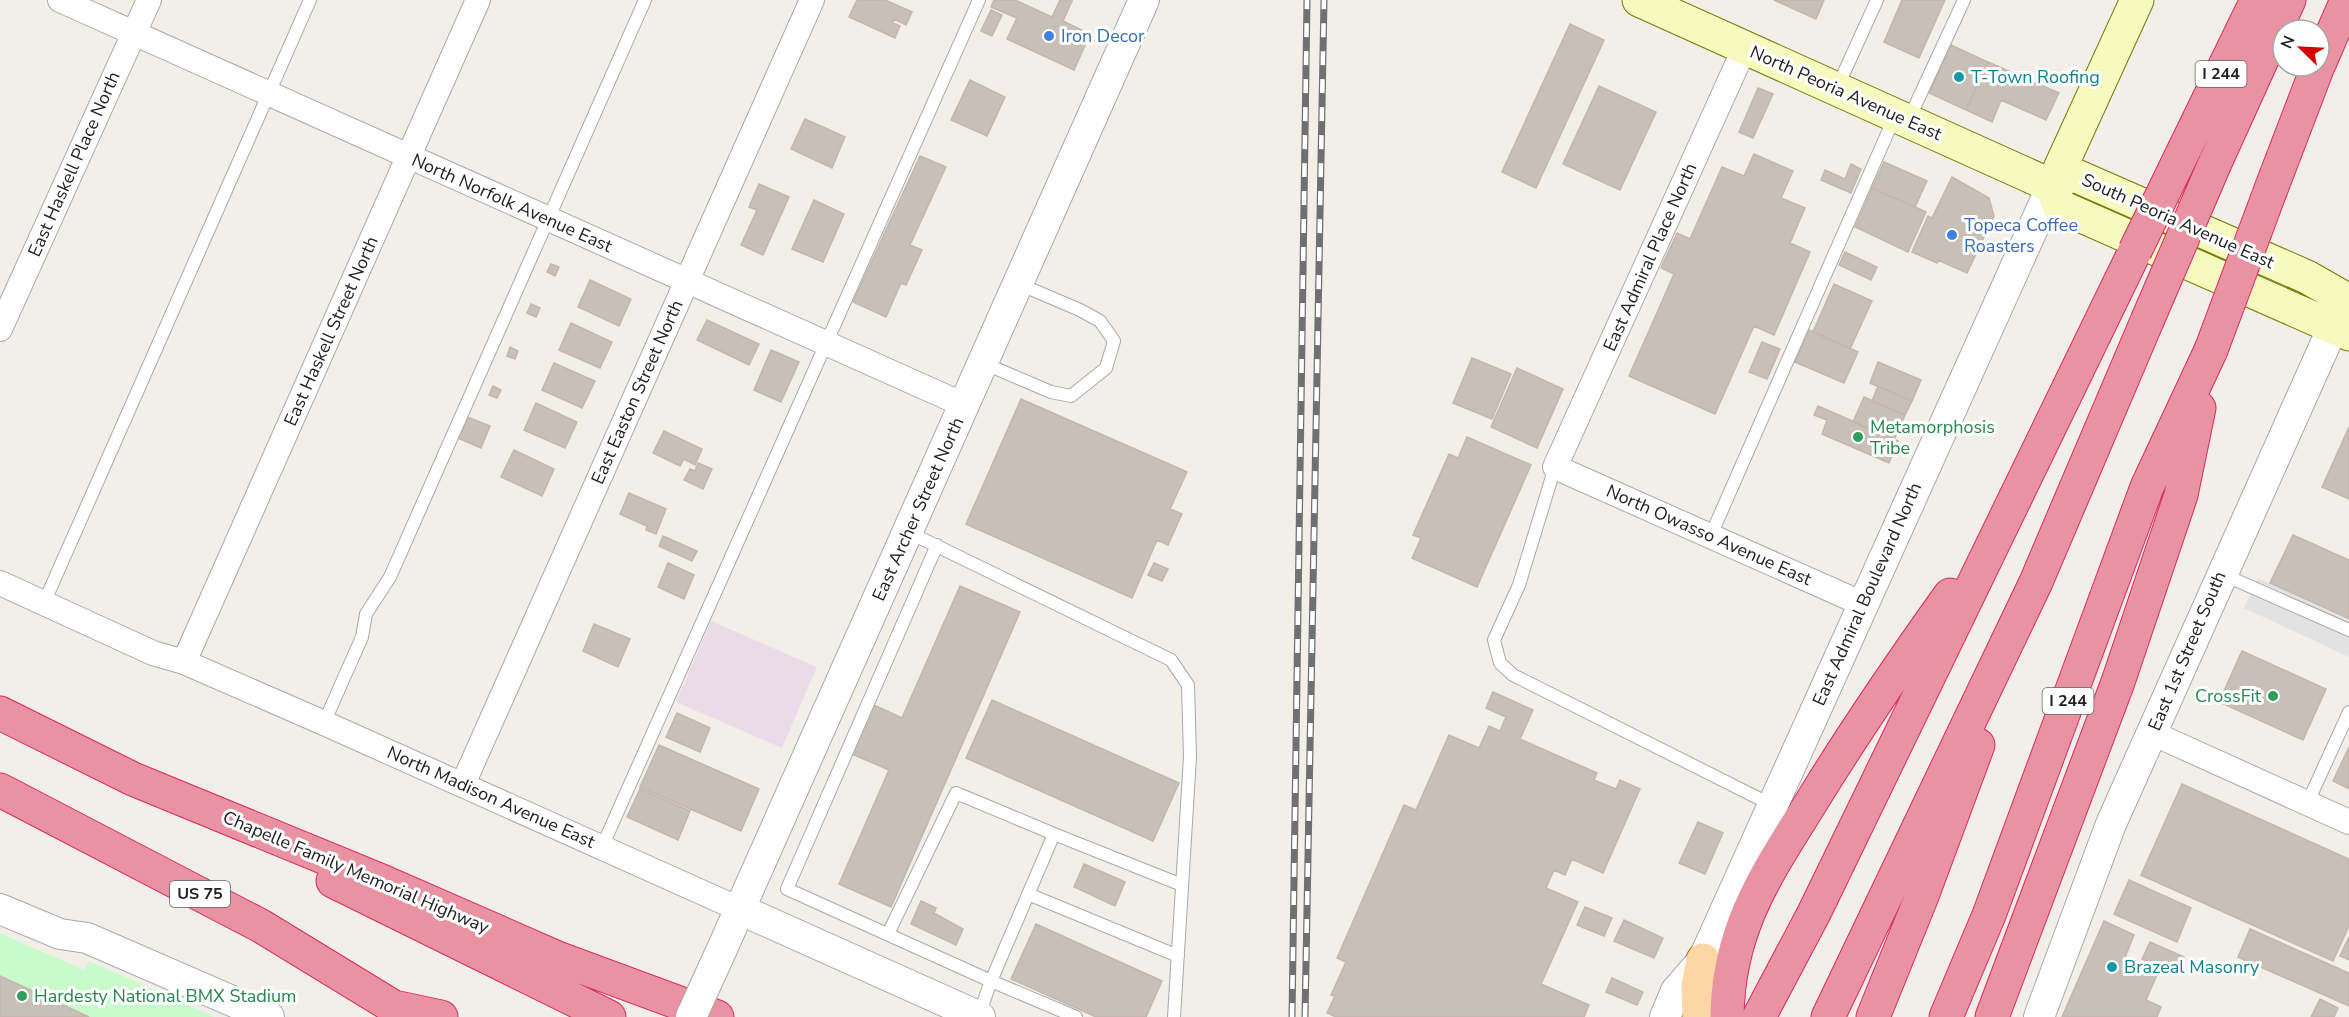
<svg xmlns="http://www.w3.org/2000/svg" width="2349" height="1017" font-family="'Nunito Sans',sans-serif">
  <style>
    .industrial { fill: #ebdbe8 }
    .park { fill: #c8facc }
    .parking { fill: #e2e2e2 }
    .building { fill: #c7bfb8; stroke: #c4b6ab; stroke-width: 1.5 }
    .lines { fill: none; stroke-linecap: round; stroke-linejoin: round }
    .service-casing { stroke: #a9a9a9; stroke-width: 14 }
    .minor-casing { stroke: #a9a9a9; stroke-width: 26 }
    .tertiary-casing { stroke: #a9a9a9; stroke-width: 32 }
    .secondary-casing { stroke: #707d05; stroke-width: 35 }
    .primary-casing { stroke: #a06b00; stroke-width: 35 }
    .motorway-casing { stroke: #dc2a67; stroke-width: 35 }
    .service { stroke: #fff; stroke-width: 12 }
    .minor { stroke: #fff; stroke-width: 24 }
    .tertiary { stroke: #fff; stroke-width: 30 }
    .secondary { stroke: #f7fabf; stroke-width: 33 }
    .primary { stroke: #fcd6a4; stroke-width: 33 }
    .motorway { stroke: #e892a2; stroke-width: 33 }
    .rail-casing { stroke: #707070; stroke-width: 7 }
    .rail { stroke: #fff; stroke-width: 4.5; stroke-dasharray: 14; stroke-linecap: butt }
    .tertiary-bridge-casing { stroke: #a9a9a9; stroke-width: 32; stroke-linecap: butt }
    .motorway-bridge-casing { stroke: #dc2a67; stroke-width: 35; stroke-linecap: butt }
    .tertiary-bridge { stroke: #fff; stroke-width: 30 }
    .motorway-bridge { stroke: #e892a2; stroke-width: 33 }
    .shop-dot { fill: #3f7fe0; stroke: #fff; stroke-width: 2 }
    .culture-dot { fill: #0f9aa8; stroke: #fff; stroke-width: 2 }
    .leisure-dot { fill: #2e9e5b; stroke: #fff; stroke-width: 2 }
    .labels { text-anchor: middle; dominant-baseline: central; stroke-width: 6; stroke-linejoin: round; paint-order: stroke }
    .shield { fill: #fff; stroke: #646464; stroke-width: 1.5 }
    .shield-label { font-size: 16px; font-weight: bold; fill: #222 }
    .shop-label { font-size: 18px; fill: #366cbe; stroke: #fff; text-anchor: start }
    .culture-label { font-size: 18px; fill: #0d838f; stroke: #fff; text-anchor: start }
    .street-label { font-size: 18px; fill: #222; stroke: #fff }
    .leisure-label { font-size: 18px; fill: #27864d; stroke: #fff; text-anchor: start }
  </style>
  <rect width="100%" height="100%" fill="#f2efe9"/>
  <path class="industrial" d="M711,621L817,667L782,748L676,702Z"/>
  <path class="park" d="M0,933L84,970L89,961L214,1017H0Z"/>
  <path class="parking" d="M2258,578L2349,621V657L2244,608Z"/>
  <path class="building" d="M857,0H885L912,12L906,25L894,19L893,23L900,26L895,38L849,17Z
    M994,0H1015L1052,17L1060,0L1072,1L1063,21L1090,34L1074,70L1007,39L1017,18L991,7Z
    M1774,0H1824L1816,19Z
    M1902,0H1945L1919,58L1884,42Z
    M991,10L1002,15L992,36L981,31Z
    M1570,24L1604,40L1536,188L1502,172Z
    M1951,45L1988,62L1966,110L1929,93Z
    M1988,62L2059,93L2046,120L2001,100L1992,122L1966,110Z
    M970,80L1005,97L987,136L951,120Z
    M1599,86L1656,112L1620,190L1563,164Z
    M1758,88L1773,94L1753,138L1739,132Z
    M805,119L845,137L832,168L791,149Z
    M1754,154L1793,171L1781,198L1805,208L1790,243L1810,252L1774,335L1754,326L1715,414L1629,376L1674,274L1661,268L1677,233L1690,239L1722,167L1744,176Z
    M920,156L946,167L910,245L922,250L906,285L901,283L886,317L853,302Z
    M1884,162L1927,181L1915,207L1872,188Z
    M1851,164L1861,169L1851,193L1821,180L1825,170L1845,179Z
    M1952,177L1989,198L1994,216L1967,273L1938,260L1937,263L1912,252L1928,216L1932,218Z
    M759,184L789,197L763,255L741,245L757,210L749,207Z
    M1872,188L1926,212L1908,252L1855,227Z
    M814,200L844,214L823,262L792,249Z
    M1845,252L1877,267L1871,280L1839,265Z
    M551,264L559,267L555,276L547,272Z
    M590,280L631,299L619,326L578,307Z
    M1834,284L1872,301L1850,349L1813,332Z
    M531,304L540,308L536,317L527,313Z
    M707,320L759,344L749,365L697,340Z
    M571,323L612,342L600,368L559,350Z
    M1809,330L1858,352L1844,383L1795,362Z
    M1762,342L1780,349L1767,379L1749,372Z
    M510,347L518,351L515,359L507,356Z
    M771,350L799,362L781,402L754,390Z
    M1472,358L1511,374L1492,419L1453,403Z
    M1878,362L1921,380L1912,401L1870,383Z
    M554,363L595,381L582,408L542,390Z
    M1517,368L1563,389L1537,448L1491,427Z
    M493,386L501,390L497,398L489,395Z
    M1878,386L1912,401L1905,415L1872,401Z
    M1864,397L1905,415L1894,440L1853,422Z
    M1021,399L1187,472L1170,509L1182,514L1168,545L1157,540L1132,598L966,524Z
    M536,403L577,422L565,448L524,430Z
    M1818,406L1898,441L1889,463L1822,434L1827,420L1814,415Z
    M467,417L490,426L481,448L458,438Z
    M2349,427V499L2322,487Z
    M664,431L702,449L695,465L684,459L680,466L653,453Z
    M1467,437L1531,465L1477,587L1412,558L1421,538L1413,535L1449,454L1458,458Z
    M514,450L554,469L542,496L501,477Z
    M698,463L712,469L703,489L684,480L690,469L695,471Z
    M629,493L666,509L656,534L646,530L647,526L620,514Z
    M2293,535L2349,560V619L2270,583Z
    M663,536L697,551L692,561L659,546Z
    M668,563L694,575L684,599L658,587Z
    M1154,563L1168,569L1162,581L1148,575Z
    M960,586L1020,612L891,907L839,884L889,770L852,754L874,705L902,718Z
    M594,624L630,639L618,667L583,651Z
    M2242,651L2326,689L2303,740L2219,702Z
    M1493,692L1533,710L1520,739L1597,773L1594,780L1616,789L1620,780L1640,789L1603,873L1572,859L1565,875L1554,870L1546,888L1578,902L1541,984L1589,1005L1584,1017H1336L1327,1013L1335,996L1331,995L1346,962L1337,958L1404,805L1416,810L1449,735L1479,748L1489,726L1500,731L1506,717L1486,708Z
    M992,700L1179,783L1153,841L966,758Z
    M677,713L710,728L700,752L666,737Z
    M659,745L759,789L741,831L640,787Z
    M2349,747V789L2333,781Z
    M2182,784L2349,859V926L2333,961L2141,875Z
    M640,789L690,811L678,840L627,817Z
    M1698,822L1723,833L1705,874L1679,863Z
    M1084,864L1125,882L1115,906L1074,887Z
    M2129,880L2191,908L2177,942L2114,914Z
    M921,901L936,908L934,913L963,929L956,945L911,924Z
    M1585,907L1612,918L1604,936L1577,925Z
    M1624,920L1663,938L1654,958L1614,941Z
    M2104,921L2134,935L2124,960L2157,975L2146,1000L2161,1007L2157,1017H2062Z
    M1036,924L1162,981L1146,1017H1096L1011,979Z
    M2250,929L2349,973V1006L2238,957Z
    M2349,937V960L2340,956Z
    M2150,942L2184,957L2177,974L2142,959Z
    M0,976L89,1017H0Z
    M1612,978L1643,992L1637,1005L1606,992Z
    M2320,999L2338,1008L2334,1017H2311Z"/>
  <g class="lines">
    <g class="service-casing">
      <path id="service" d="M1837,88L1877,0
        M1909,119L1964,0
        M983,363L1051,392L1071,396L1106,368L1114,341L1100,321L1080,310L1019,284
        M1555,467L1519,585L1494,640L1500,663L1513,675L1772,805
        M908,532L1171,660L1188,685L1190,757L1174,1017
        M1711,535L1895,116
        M937,545L787,889L991,981L1054,834L1182,885
        M2222,574L2349,630
        M44,603L310,0
        M324,723L362,637L366,614L390,577L645,0
        M2307,804L2349,712
        M602,847L979,0
        M1028,894L1178,956
        M888,934L956,793L1054,834
        M979,1015L991,981L1076,1017"/>
    </g>
    <g class="minor-casing">
      <path id="minor" d="M60,0L964,405
        M1745,47L1555,467L1863,604
        M0,329L149,0
        M0,583L153,653L184,662L324,723L739,909
        M184,662L478,0
        M2152,733L2349,822
        M463,784L812,0"/>
    </g>
    <g class="tertiary-casing">
      <path id="tertiary" d="M0,909L60,934L87,938L269,1017
        M739,909L980,1017
        M722,949L1144,0
        M1665,1017L1676,991L1703,960L2052,186
        M2039,1017L2111,824L2333,327"/>
    </g>
    <g class="secondary-casing">
      <path id="secondary" d="M1639,0L2052,186
        M2052,186L2059,206L2349,334
        M2052,186L2072,174L2307,277L2349,301
        M2052,186L2137,0"/>
    </g>
    <g class="primary-casing">
      <path id="primary" d="M1699,1017L1698,987L1703,960"/>
    </g>
    <g class="motorway-casing">
      <path id="motorway" d="M2319,64L2347,0
        M2185,148L2257,0
        M2215,163L2289,0
        M2271,189L2318,66
        M0,713L133,779L384,882L560,959L717,1017
        M0,790L261,926L410,1017
        M333,881L609,1017
        M394,1007L441,1017
        M1727,1017C1728,922 1773,865 1820,788C1861,722 1905,658 1950,595
        M1759,1017L1814,913L2135,251
        M1828,1017L2036,582L2147,321
        M1873,1017L1922,896L1978,745
        M1946,1017L1989,915L2147,487L2211,350
        M1992,1017L2118,682L2181,495L2199,408"/>
    </g>
    <use href="#service" class="service"/>
    <use href="#minor" class="minor"/>
    <use href="#tertiary" class="tertiary"/>
    <use href="#secondary" class="secondary"/>
    <use href="#primary" class="primary"/>
    <use href="#motorway" class="motorway"/>
    <g class="rail-casing">
      <path id="rail" d="M1292,1017L1307,0
        M1305,1017L1324,0"/>
    </g>
    <use href="#rail" class="rail"/>
    <g class="tertiary-bridge-casing">
      <path id="tertiary-bridge" d="M691,1017L722,949"/>
    </g>
    <g class="motorway-bridge-casing">
      <path id="motorway-bridge" d="M2135,251L2185,148
        M2147,321L2215,163
        M2211,350L2271,189"/>
    </g>
    <use href="#tertiary-bridge" class="tertiary-bridge"/>
    <use href="#motorway-bridge" class="motorway-bridge"/>
  </g>
  <g class="shop-dot">
    <circle cx="1049" cy="36" r="6"/>
    <circle cx="1952" cy="235" r="6"/>
  </g>
  <g class="culture-dot">
    <circle cx="1959" cy="77" r="6"/>
    <circle cx="2112" cy="967" r="6"/>
  </g>
  <g class="leisure-dot">
    <circle cx="1858" cy="437" r="6"/>
    <circle cx="2273" cy="696" r="6"/>
    <circle cx="22" cy="996" r="6"/>
  </g>
  <g class="labels">
    <g class="shield">
      <rect x="2195.5" y="61" width="51" height="26" rx="4.5"/>
      <rect x="2042.5" y="688" width="51" height="26" rx="4.5"/>
      <rect x="170" y="881" width="60" height="26" rx="4.5"/>
    </g>
    <g class="shield-label">
      <text x="2221" y="74">I 244</text>
      <text x="2068" y="701">I 244</text>
      <text x="200" y="894">US 75</text>
    </g>
    <g class="shop-label">
      <text x="1061" y="36">Iron Decor</text>
      <text x="1964" y="225">Topeca Coffee<tspan x="1964" dy="21">Roasters</tspan></text>
    </g>
    <g class="culture-label">
      <text x="1971" y="77">T-Town Roofing</text>
      <text x="2124" y="967">Brazeal Masonry</text>
    </g>
    <g class="street-label">
      <text transform="translate(1846 93) rotate(24)">North Peoria Avenue East</text>
      <text transform="translate(74 164) rotate(-66)">East Haskell Place North</text>
      <text transform="translate(512 203) rotate(24)">North Norfolk Avenue East</text>
      <text transform="translate(2178 221) rotate(24)">South Peoria Avenue East</text>
      <text transform="translate(1650 257) rotate(-66)">East Admiral Place North</text>
      <text transform="translate(331 331) rotate(-66)">East Haskell Street North</text>
      <text transform="translate(637 392) rotate(-66)">East Easton Street North</text>
      <text transform="translate(918 509) rotate(-66)">East Archer Street North</text>
      <text transform="translate(1709 535) rotate(24)">North Owasso Avenue East</text>
      <text transform="translate(1867 594) rotate(-66)">East Admiral Boulevard North</text>
      <text transform="translate(2187 651) rotate(-67)">East 1st Street South</text>
      <text transform="translate(491 797) rotate(24)">North Madison Avenue East</text>
      <text transform="translate(356 872) rotate(23)">Chapelle Family Memorial Highway</text>
    </g>
    <g class="leisure-label">
      <text x="1870" y="427">Metamorphosis<tspan x="1870" dy="21">Tribe</tspan></text>
      <text x="2261" y="696" text-anchor="end">CrossFit</text>
      <text x="34" y="996">Hardesty National BMX Stadium</text>
    </g>
  </g>
  <g transform="translate(2301 48) rotate(294)"><circle r="28" fill="#ffffff" stroke="#a7a7a7" stroke-width="1.5"/>
  <path d="M0-4.5L10 22L0 15L-10 22Z" fill="#d40000"/>
  <text y="-9" font-size="16" font-weight="bold" text-anchor="middle" fill="#222222">N</text>
  </g>
</svg>
